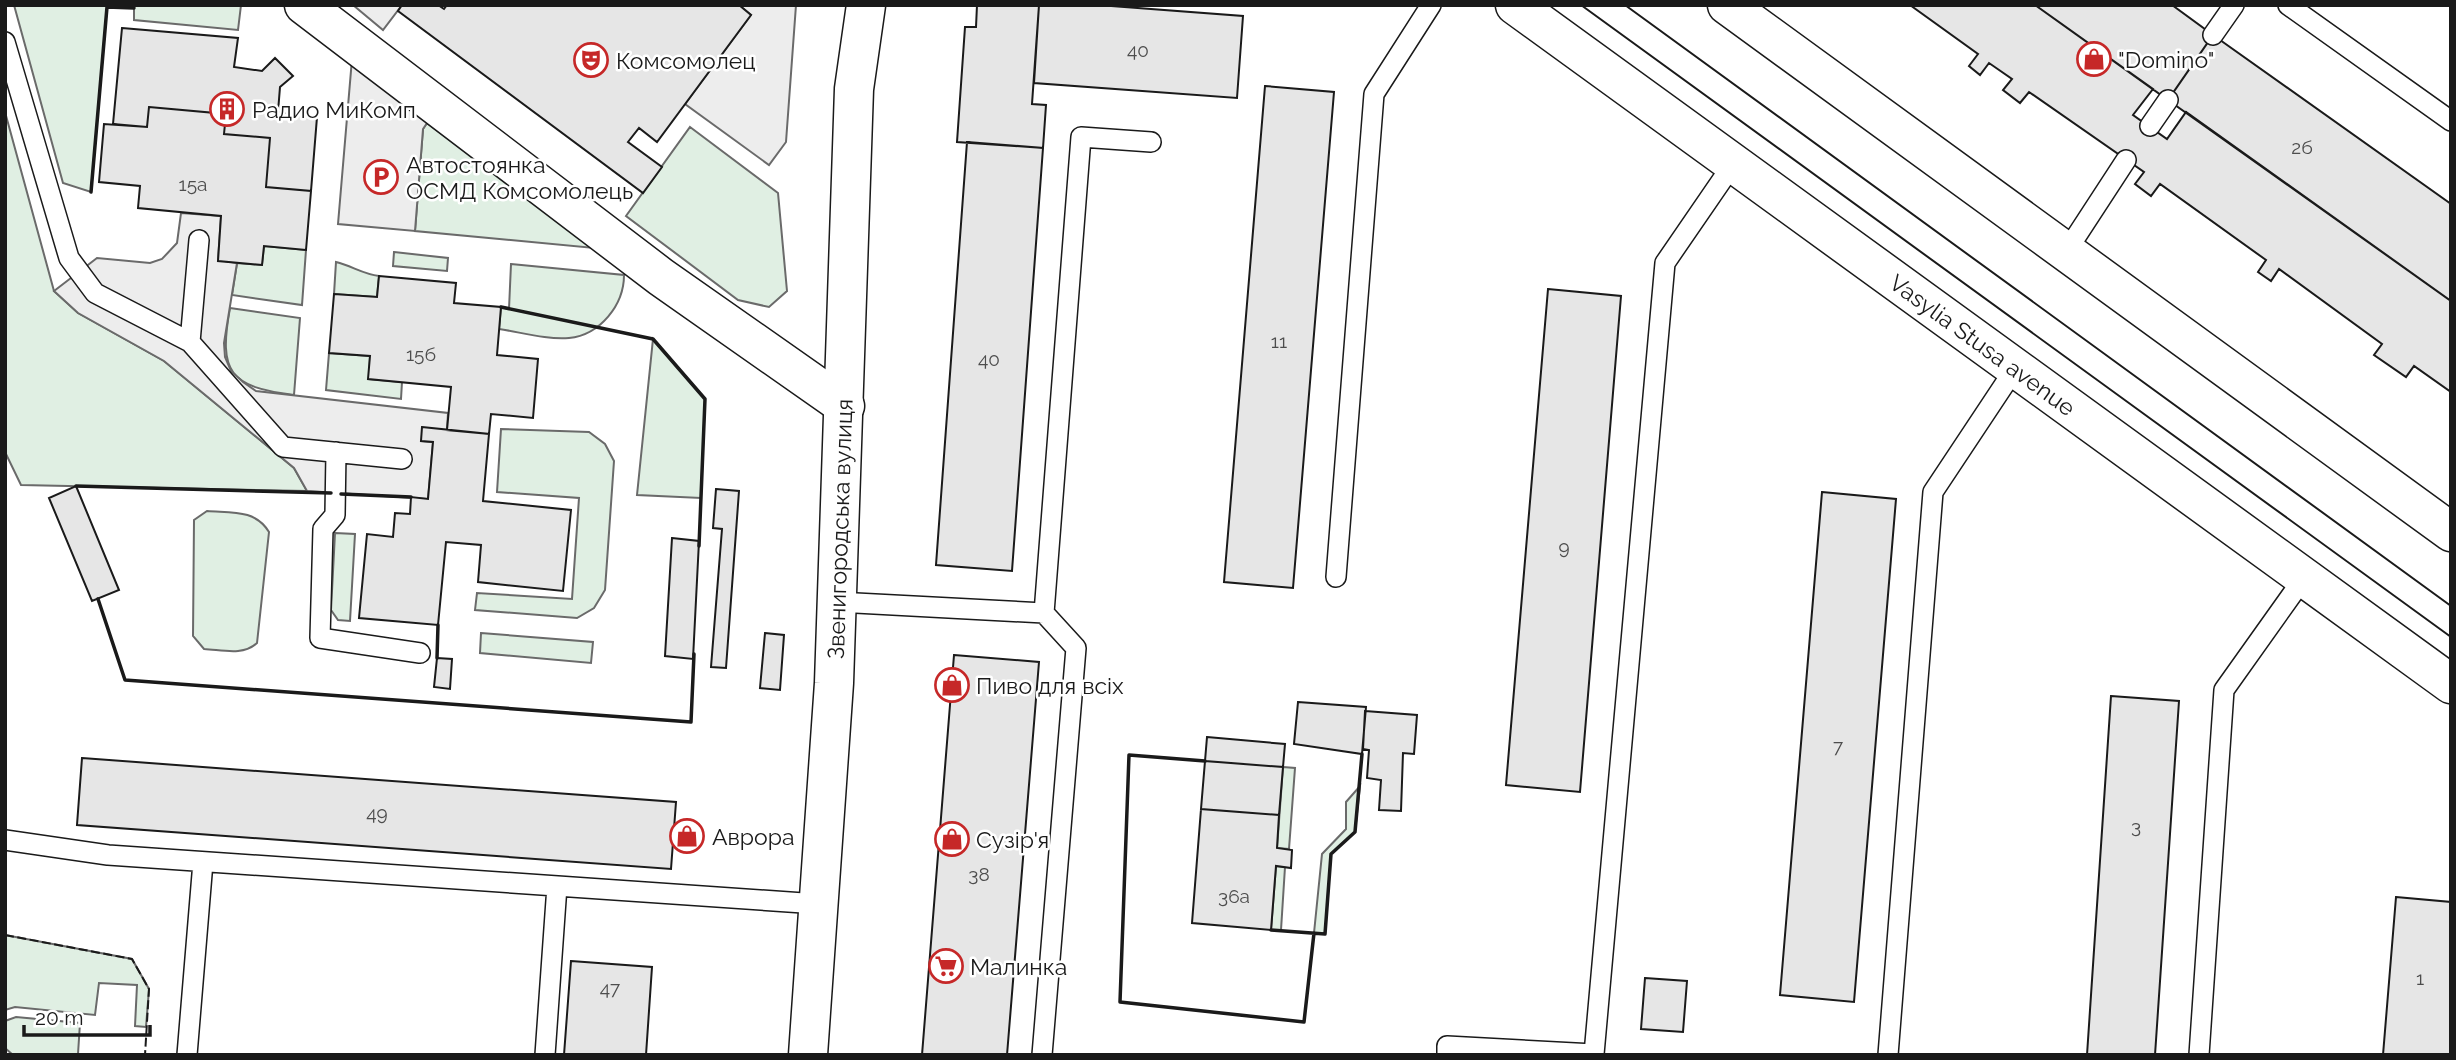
<svg xmlns="http://www.w3.org/2000/svg" width="2456" height="1060" font-family="Raleway,sans-serif">
  <style>
    .green { fill: #e0efe3; stroke: #6a6a6a; stroke-width: 2 }
    .parking { fill: #ededed; stroke: #6a6a6a; stroke-width: 2 }
    .building { fill: #e6e6e6; stroke: #1a1a1a; stroke-width: 2 }
    .lines { fill: none; stroke-linecap: round; stroke-linejoin: round }
    .lane-casing { stroke: #1a1a1a; stroke-width: 22 }
    .street-casing { stroke: #1a1a1a; stroke-width: 41 }
    .secondary-casing { stroke: #1a1a1a; stroke-width: 41 }
    .lane { stroke: #fff; stroke-width: 19 }
    .street { stroke: #fff; stroke-width: 38 }
    .secondary { stroke: #fff; stroke-width: 38 }
    .tram { stroke: #1a1a1a; stroke-width: 2 }
    .fence { stroke: #1a1a1a; stroke-width: 2; stroke-dasharray: 9 3.5; stroke-linecap: butt }
    .wall { stroke: #1a1a1a; stroke-width: 3.5 }
    .labels { text-anchor: middle; dominant-baseline: central; stroke-width: 5; stroke-linejoin: round; paint-order: stroke }
    .number-label { font-size: 19px; fill: #4d4d4d }
    .poi-label { font-size: 23px; fill: #1a1a1a; stroke: #fff; text-anchor: start }
    .street-label { font-size: 23px; fill: #1a1a1a; stroke: #fff }
  </style>
  <rect width="100%" height="100%" fill="#fff"/>
  <path class="green" d="M14,5H241L238,30L134,20V8L107,7L91,192L63,183Z
    M5,112L54,291L78,313L164,361L294,468L307,491L21,485L5,452Z
    M427,123L594,248L415,231L423,129Z
    M690,127L778,193L787,291L769,307L738,300L626,216Z
    M264,246L306,250L302,305L232,295L237,263L262,265Z
    M394,252L448,258L447,271L393,266Z
    M336,262C352,266 363,274 379,276L377,297L334,294Z
    M511,264L624,275C624,305 600,335 569,338C547,340 520,332 499,329L501,307L509,309Z
    M230,308L300,318L294,395C230,387 218,373 230,308Z
    M653,339L705,399L701,498L637,495Z
    M329,353L370,356L369,379L402,382L401,399L326,390Z
    M501,429L589,432L605,444L614,461L605,590L594,608L577,618L475,610L477,593L572,599L579,498L497,492Z
    M207,511C231,513 255,509 269,532L257,643C243,656 223,650 204,649L193,636L194,520Z
    M335,533L355,534L350,621L338,620L331,610Z
    M481,633L593,642L591,663L480,653Z
    M1283,767L1295,768L1289,849L1277,848Z
    M1360,786L1355,832L1331,854L1325,934L1314,933L1322,854L1346,829V802Z
    M1276,866L1285,867L1281,930H1271Z
    M5,935L132,959L149,989L146,1027L135,1026L137,985L99,983L95,1015L15,1007L5,1010Z
    M16,1017L80,1023L78,1054L86,1055H13L5,1048V1021Z"/>
  <path class="parking" d="M353,5H402L383,30Z
    M739,5H796L786,142L769,165L685,104L751,15Z
    M352,59L429,120L423,129L415,231L338,224Z
    M181,213L221,216L218,260L237,263L224,343L225,357L231,371L243,382L256,391L448,413L447,430L421,441L433,442L428,499L307,491L294,468L164,361L78,313L54,291L97,258L150,263L162,259L177,243Z"/>
  <path class="building" d="M402,5H438L444,9L447,5H739L751,15L657,142L639,128L628,142L662,167L643,193L398,11Z
    M977,5H1039L1032,104L1046,105L1043,148L957,142L965,27H976Z
    M1039,5H1098L1243,16L1237,98L1034,83Z
    M1910,5H2035L2153,89L2133,115L2167,139L2186,112L2451,301V392L2414,366L2406,377L2374,355L2382,344L2279,269L2271,281L2258,272L2266,260L2160,184L2151,196L2135,184L2144,172L2029,92L2020,103L2003,90L2012,79L1989,63L1980,75L1969,66L1978,54Z
    M2035,5H2172L2213,35L2168,100Z
    M122,28L238,38L234,67L262,71L275,58L293,76L280,87L278,112L317,117L311,191L266,187L270,138L224,134L226,114L149,107L147,127L113,124Z
    M2213,35L2451,204V301L2168,100Z
    M1265,86L1334,92L1293,588L1224,582Z
    M149,107L226,114L224,134L270,138L266,187L311,191L306,250L264,246L262,265L218,261L221,216L138,208L140,186L99,182L104,124L147,127Z
    M967,142L1043,148L1012,571L936,565Z
    M379,276L456,283L454,303L501,307L497,355L538,359L533,418L491,414L489,434L447,430L451,387L368,379L370,356L329,353L334,294L377,297Z
    M1548,289L1621,296L1580,792L1506,785Z
    M422,427L489,434L483,501L571,510L563,591L478,582L481,545L446,542L438,625L359,618L367,534L393,537L395,513L410,514L411,497L428,499L433,442L421,441Z
    M76,486L119,590L92,601L49,498Z
    M716,489L739,491L726,668L711,667L722,529L713,528Z
    M1822,492L1896,499L1854,1002L1780,995Z
    M672,538L699,541L693,659L665,656Z
    M765,633L784,635L780,690L760,688Z
    M954,655L1039,662L1007,1055H922Z
    M437,658L452,659L450,689L434,687Z
    M2111,696L2179,701L2155,1055H2087Z
    M1298,702L1366,707L1362,754L1294,744Z
    M1365,711L1417,715L1414,754L1403,753L1401,811L1379,810L1381,780L1367,778L1369,750L1363,749Z
    M1207,737L1285,744L1283,767L1205,761Z
    M82,758L676,802L671,869L77,825Z
    M1205,761L1283,767L1279,815L1201,809Z
    M1201,809L1279,815L1277,848L1292,850L1291,868L1276,866L1271,930L1192,923Z
    M2396,897L2451,902V1055H2383Z
    M571,961L652,967L646,1055H564Z
    M1645,978L1687,981L1683,1032L1641,1029Z"/>
  <g class="lines">
    <g class="lane-casing">
      <path id="lane" d="M2288,5L2451,121
        M2213,35L2234,5
        M5,42L69,258L95,293L190,342L283,447L402,459
        M2150,126L2168,100
        M2066,252L2126,160
        M190,342L199,240
        M336,452L335,515L323,529L320,638L420,653
        M1336,577L1374,94L1431,5
        M837,602L1044,613
        M5,840L108,855L818,904
        M187,1055L203,862
        M545,1055L557,886
        M1042,1055L1076,648L1044,613L1081,137L1151,142
        M1447,1055V1046L1594,1054L1665,263L1733,164
        M1888,1055L1933,492L2014,370
        M2199,1055L2224,690L2303,579"/>
    </g>
    <g class="street-casing">
      <path id="street" d="M304,5L661,277L845,406"/>
    </g>
    <g class="secondary-casing">
      <g id="secondary">
        <path id="s1" d="M1515,5L2451,684"/>
        <path d="M1727,5L2451,532"/>
        <path id="s2" d="M808,1055L834,683L854,89L866,5"/>
      </g>
    </g>
    <use href="#lane" class="lane"/>
    <use href="#street" class="street"/>
    <use href="#secondary" class="secondary"/>
    <path class="tram" d="M1581,5L2451,637
      M1625,5L2451,606"/>
    <path class="fence" d="M5,935L132,959L149,989L145,1055"/>
    <path class="wall" d="M91,192L107,7L134,8
      M501,307L653,339L705,399L699,546
      M76,486L331,493
      M341,494L411,497
      M98,599L125,680L691,722L694,654
      M437,658L438,625
      M1205,761L1129,755L1120,1002L1304,1022L1314,933
      M1271,930L1325,934L1331,854L1355,832L1362,754"/>
  </g>
  <defs>
    <g id="shop-ring" transform="scale(1.75)"><circle r="9.5" fill="#fff" stroke="#c62828" stroke-width="1.5"/><path d="M-5-2.5h2.3a2.7 3.5 0 0 1 5.4 0H5L5.5 6h-11ZM-1.5-2.5h3a1.5 2.3 0 0 0-3 0Z" fill="#c62828"/></g>
    <g id="theatre-ring" transform="scale(1.75)"><circle r="9.5" fill="#fff" stroke="#c62828" stroke-width="1.5"/><path d="M-5-5.5Q0-4 5-5.5V0Q5 5 0 6Q-5 5-5 0ZM-3.3-2.5H-1v1.5H-3.3ZM1-2.5H3.3v1.5H1ZM-2.8 1Q0 5.5 2.8 1Z" fill="#c62828"/></g>
    <g id="building-ring" transform="scale(1.75)"><circle r="9.5" fill="#fff" stroke="#c62828" stroke-width="1.5"/><path d="M-4-6H4V6H1V3H-1V6H-4ZM-2.5-4.3h1.7v1.8h-1.7ZM.8-4.3h1.7v1.8H.8ZM-2.5-1h1.7V.8h-1.7ZM.8-1h1.7V.8H.8Z" fill="#c62828"/></g>
    <g id="parking-ring" transform="scale(1.75)"><circle r="9.5" fill="#fff" stroke="#c62828" stroke-width="1.5"/><path d="M-3.5-5.5H1a3.5 3.5 0 0 1 0 7H-1V5.5H-3.5ZM-1-3.4V-.6H.8a1.4 1.4 0 0 0 0-2.8Z" fill="#c62828"/></g>
    <g id="supermarket-ring" transform="scale(1.75)"><circle r="9.5" fill="#fff" stroke="#c62828" stroke-width="1.5"/><path d="M-6-5.5h2.5l.6 2H6L4.5 2H-2.5L-4.4-4H-6ZM-1.5 3.2a1.3 1.3 0 1 0 .1 0ZM3 3.2a1.3 1.3 0 1 0 .1 0Z" fill="#c62828"/></g>
  </defs>
  <g fill-rule="evenodd">
    <use href="#shop-ring" x="2094" y="59"/>
    <use href="#theatre-ring" x="591" y="60"/>
    <use href="#building-ring" x="227" y="109"/>
    <use href="#parking-ring" x="381" y="177"/>
    <use href="#shop-ring" x="952" y="685"/>
    <use href="#shop-ring" x="687" y="836"/>
    <use href="#shop-ring" x="952" y="839"/>
    <use href="#supermarket-ring" x="946" y="966"/>
  </g>
  <g class="labels">
    <g class="number-label">
      <text x="1138" y="50">40</text>
      <text x="2302" y="147">2б</text>
      <text x="193" y="184">15а</text>
      <text x="1279" y="341">11</text>
      <text x="421" y="354">15б</text>
      <text x="989" y="359">40</text>
      <text x="1564" y="547">9</text>
      <text x="1838" y="746">7</text>
      <text x="377" y="813">49</text>
      <text x="2136" y="826">3</text>
      <text x="979" y="874">38</text>
      <text x="1234" y="896">36а</text>
      <text x="2420" y="978">1</text>
      <text x="610" y="988">47</text>
    </g>
    <g class="poi-label">
      <text x="2118" y="59">"Domino"</text>
      <text x="616" y="60">Комсомолец</text>
      <text x="252" y="109">Радио МиКомп</text>
      <text x="406" y="164">Автостоянка<tspan x="406" dy="26">ОСМД Комсомолець</tspan></text>
      <text x="976" y="685">Пиво для всіх</text>
      <text x="712" y="836">Аврора</text>
      <text x="976" y="839">Сузір'я</text>
      <text x="970" y="966">Малинка</text>
    </g>
    <g class="street-label">
      <text stroke="none"><textPath href="#s1" startOffset="578">Vasylia Stusa avenue</textPath></text>
      <text stroke="none"><textPath href="#s2" startOffset="527">Звенигородська вулиця</textPath></text>
    </g>
  </g>
  <rect width="2456" height="1060" fill="none" stroke="#1a1a1a" stroke-width="14"/>
  <path d="M24 1025v10h126v-10" fill="none" stroke="#1a1a1a" stroke-width="3.5"/>
  <text x="35" y="1025" font-size="21" fill="#1a1a1a" stroke="#ffffff" stroke-width="5" paint-order="stroke">20 m</text>
</svg>
